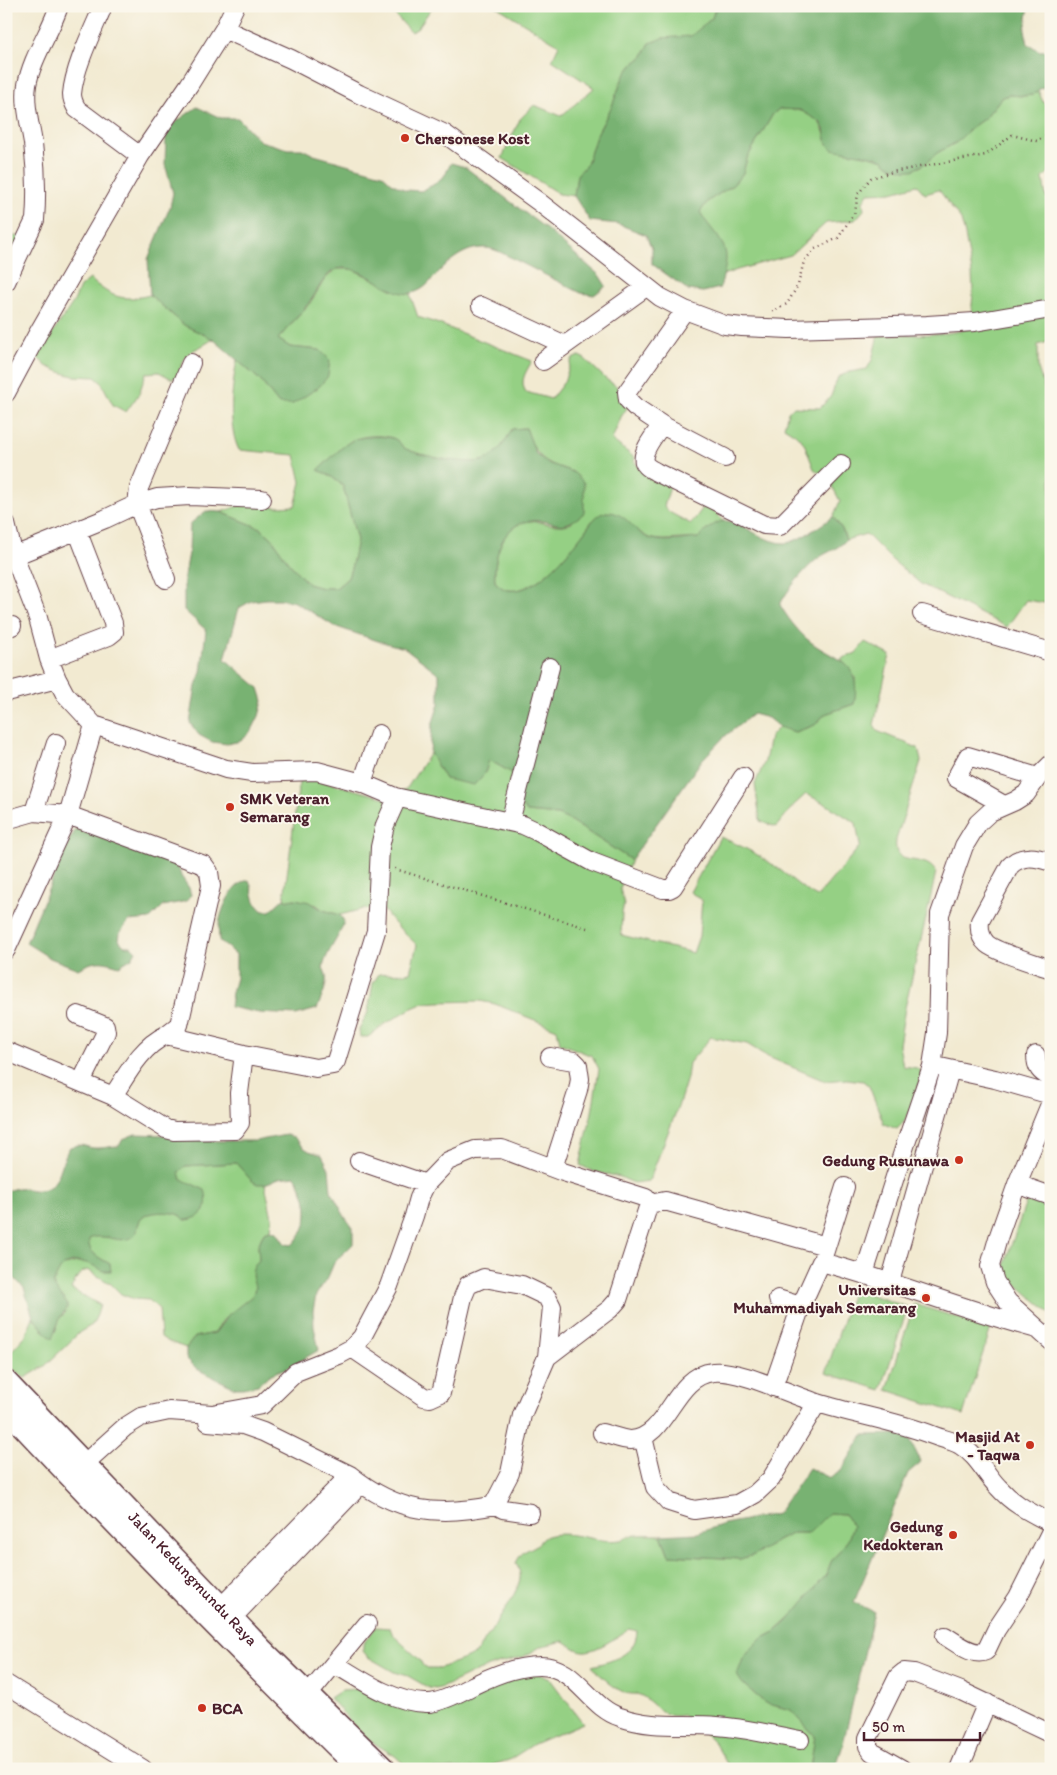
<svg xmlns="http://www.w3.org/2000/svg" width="1057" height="1775" font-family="Itim,sans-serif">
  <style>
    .green { fill: #95d084; stroke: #707858 }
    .forest { fill: #78b272; stroke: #61684e }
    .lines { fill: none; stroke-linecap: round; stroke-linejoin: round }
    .minor-casing { stroke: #633d44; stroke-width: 20 }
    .major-casing { stroke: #633d44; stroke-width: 25 }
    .path { stroke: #633d44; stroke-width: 2.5; stroke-dasharray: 1 4; stroke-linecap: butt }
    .minor { stroke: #fff; stroke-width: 18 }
    .major { stroke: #fff; stroke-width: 22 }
    .poi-dot { fill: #c8321e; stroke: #fbf7ec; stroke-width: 2 }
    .labels { text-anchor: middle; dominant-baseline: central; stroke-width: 4; stroke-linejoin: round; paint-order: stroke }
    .poi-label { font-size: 16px; font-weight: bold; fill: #4a1f2b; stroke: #fbf7ec; text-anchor: end }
    .street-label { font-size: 16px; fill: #4a1f2b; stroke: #fbf7ec }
  </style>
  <rect width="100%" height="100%" fill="#fbf7ec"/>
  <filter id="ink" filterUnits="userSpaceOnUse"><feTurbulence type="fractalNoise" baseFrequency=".02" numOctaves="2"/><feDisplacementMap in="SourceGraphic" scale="10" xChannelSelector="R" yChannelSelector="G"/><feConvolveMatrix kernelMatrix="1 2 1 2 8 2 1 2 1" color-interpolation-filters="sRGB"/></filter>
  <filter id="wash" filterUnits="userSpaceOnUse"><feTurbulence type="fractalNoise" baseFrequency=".0096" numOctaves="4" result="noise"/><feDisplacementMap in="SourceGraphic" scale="20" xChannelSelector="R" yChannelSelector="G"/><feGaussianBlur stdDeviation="1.12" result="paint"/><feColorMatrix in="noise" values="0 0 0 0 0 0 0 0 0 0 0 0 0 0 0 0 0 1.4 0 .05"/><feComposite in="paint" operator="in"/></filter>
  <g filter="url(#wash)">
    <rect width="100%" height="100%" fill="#f2ead1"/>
    <path class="green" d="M387,6H433L417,29L411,32Z
      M496,6H716L712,18L691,37L663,38L650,43L643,56L632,65L623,77L612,106L596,136L587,164L577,175L574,196L559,194L502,158L520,119L534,105L561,116L594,88L552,60L559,45Z
      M1038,90L1043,102L1051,110V170L1043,178L1046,197L1051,196V341L1038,345V368L1049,403L1051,419V604L1026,600L1007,627L921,584L892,560L866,534L846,540L842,529L833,517L840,501L829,480L814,469L804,443L795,434L784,427L788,412L794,407L820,408L831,396L838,377L850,372L867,369L872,360L878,335C905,334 946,337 970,328L973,293L972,273L965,235L961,220L939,190L925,194L917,185L892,192L868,193L863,202L864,210L855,220L826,223L791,255L737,270L723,275L725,260L716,235L707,225L700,212L708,201L733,185L743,173L747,158L773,114L779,109C807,109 822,114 827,144L884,160L888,165L905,170L920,167L937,153L957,142L972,127L985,118L1002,97L1009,95L1023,96L1033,95Z
      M6,235L22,237L6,263Z
      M336,269H352L396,290L410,294L418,317L439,324L532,361C526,372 519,381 526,392L551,399L564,382L572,359L579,356L585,359L606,379L619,388L627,408L621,417L612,440L635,458L634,461L637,465L671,484L664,506L669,512L691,524L705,505L713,510L723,521L709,528L698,538L665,540L650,539L638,531L592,521C577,543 538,595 508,590C504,590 499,585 495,582C493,559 501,524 530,521C540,521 548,525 557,525C562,526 568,524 572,523L560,468C537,458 534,451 526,428L512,429C506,440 498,455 485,460C469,467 422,456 406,449C402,447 399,442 395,439C385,434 364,435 353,440C344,444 327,462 319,470L332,477L343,486L357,540L352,565L348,578L336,588H322L308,584L288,562L272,538L260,528L221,512L244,504L277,507L295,506L301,482L295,455L239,450C227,427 232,384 237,360L260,380L279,404L320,350L290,347L278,339L310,303L325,279Z
      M90,279C111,297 122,302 150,295L184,325L213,339C192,354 187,346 178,376L172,379L159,372L146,373L139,394L126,412L113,405L101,382L95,377L73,376L60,372L46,366L37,357L74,301L80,287Z
      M865,642L890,655L874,725L877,731L918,748L921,761L896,840C892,871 924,851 936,872L929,905L905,1008L899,1045L903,1066L917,1068L922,1073C916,1091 913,1116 897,1129L884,1124L869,1086L863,1081L847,1079L825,1081L768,1057L747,1044L711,1037L689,1063L687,1078L678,1107L649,1181L634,1183L620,1177L592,1171L580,1165L592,1112L599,1069L592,1056L560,1043L557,1029L495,1004L480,1001L438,1002L424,1003L410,1009L385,1024L368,1037H360L359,1029L368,1012L373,983L379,974C390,972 399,975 410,972L417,945C406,934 393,924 385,911L363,909L340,915L323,910L317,905L295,899L288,900L284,898L300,775L389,799L407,788L430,753L445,779L485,773L489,760L512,773L527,812L558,815L571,821L631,860L620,889L624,904L622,913L621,935L693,953L699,936L702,900L690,892L720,837C740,845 758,854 776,867C790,877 802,889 817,897L860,846L856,823L824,803L806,794L794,805L776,827L760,821L755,784L765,761L770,737L779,727L795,732L815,725L825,714L854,704L855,677L841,659L856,653Z
      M236,1163C245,1172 251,1183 265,1184L272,1218L271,1230L264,1232L258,1246L259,1260C252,1268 251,1278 257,1287L252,1297L223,1320L215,1333L195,1337L186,1348L167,1341L161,1337L159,1309L149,1300L134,1299L121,1294L111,1284L88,1270C78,1272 75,1281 71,1289L100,1305L97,1315L92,1325L80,1332L45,1366L25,1378L7,1365L6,1357L26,1335L33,1317L47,1334L55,1332L60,1318L65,1313L52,1283L62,1266L77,1262L110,1264C100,1258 87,1253 88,1239L95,1236L117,1238L137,1232C138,1227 138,1220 143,1217C151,1210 170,1211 179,1215C180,1215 185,1219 186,1220C197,1217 202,1216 207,1205L187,1183L180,1179L179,1172L185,1166Z
      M1027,1199L1051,1206V1314L1002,1272Z
      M853,1289L908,1307L881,1390L826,1373Z
      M914,1304L991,1328L963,1415L887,1390Z
      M829,1513L844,1514L853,1526L848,1540L831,1562L826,1575L798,1611L775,1632L761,1639L742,1683L765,1703L791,1710L815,1736L810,1769H730L715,1743L683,1715C665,1720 656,1705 642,1696C637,1693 632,1695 626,1693C614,1689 601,1676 592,1666C612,1661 636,1655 637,1631L629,1629C618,1636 595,1653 582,1651C576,1650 570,1645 564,1641L542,1646L523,1657L500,1663L470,1674L443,1687L436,1689L429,1688L408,1676L394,1672L368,1657L363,1651V1644L376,1627L390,1628L393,1635L420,1660L423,1666L429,1669H437L472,1656L478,1650C488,1635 518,1595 520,1578C521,1573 518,1568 516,1563C522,1551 524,1552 535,1546C540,1543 541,1538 547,1536C571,1529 596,1544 620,1540C623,1540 627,1537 630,1536C640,1534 651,1535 661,1535L669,1555L740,1559L754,1555L779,1540L793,1533H809Z
      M536,1673L550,1679L583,1723L534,1744L509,1760L479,1769H409L395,1756L364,1737L330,1698L342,1690L357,1689L414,1708L495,1683Z"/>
    <path class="forest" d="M716,6H1029L1025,30L1028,44L1040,51L1051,50V84L1038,90L1033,95L1023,96L1009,95L1002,97L985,118L972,127L957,142L937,153L926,163L913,170H905L888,165L884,160L876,157L832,149L827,144L824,129L820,122L800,110L779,109L773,114L747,158L743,173L733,185L708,201L700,212C707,225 717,233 723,245C730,257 723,276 720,288L703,292L688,290L652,264V249L646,235L618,224L590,221L574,196L577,175L587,164L596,136L612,106L623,77L632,65L643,56L650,43L663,38L691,36L712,18Z
      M197,107L221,118H238L260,141L288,149H302L314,155L382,174L393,184L406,190L421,191L433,185L445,175L451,163L465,167L545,228L599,275L606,286L594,295L581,293L500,252C495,250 490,248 485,248C465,247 449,261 436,275C429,283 424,290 412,293C392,299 361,262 337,269C323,274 317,294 308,304C299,316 288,327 278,339L290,347L320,350L330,360L328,376L319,387L293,404H279L260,380L213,339L184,325L150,295L148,259L170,207L173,193L165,164L166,136L173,124Z
      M526,428L536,454L548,463L573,472L584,482V513C558,535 556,518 529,521C501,525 493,559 495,582C499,585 504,590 508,590C535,595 567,554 582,535C588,528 594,516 603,513C625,507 634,535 652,539C667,543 684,539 698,538C705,532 714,522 723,521C741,519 761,543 785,543C797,543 822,524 833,517L842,529L846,540C838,549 829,551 820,557C807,566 786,591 780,605C787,617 796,629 807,639C834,662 863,658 854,704L825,714L815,725L795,732L779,727L768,718L753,714L724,737L702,760L631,860L571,821L558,815L527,812L518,801L516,786L512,773L489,760L485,773L474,785L445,779L430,753L432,725L439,704V674L405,648L378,641L334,626L295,602L281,599H266L251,601L239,608L225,659L259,688L263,701L259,716L252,730L241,741L227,744L212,742L199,735L190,723L196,686L201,672L206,630L184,610V580L189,553L190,524L206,511L221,512L260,528L272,538L288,562L308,584L322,588H336L348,578L352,565L357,540L343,486L332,477L318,470C327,462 344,444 353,440C362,436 386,435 395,439C399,441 402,447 406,449C422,456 469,466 485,460C498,455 506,440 512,429Z
      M79,825C109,837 144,861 177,862L181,876L189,888L191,895L187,901L163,906L150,919L129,921L120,933L119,940L124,946H131L136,951L132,958L119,966C101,960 95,960 78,969L50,958L26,943L69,840Z
      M249,880C254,892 252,904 263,911H270L284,898L288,900L295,899L310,902L323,910L340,915L344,921C340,938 326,951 323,968C331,980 322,996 317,1009L296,1015L259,1013L230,1007L232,992L236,978V954L219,941C219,936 218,930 219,925C221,909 232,883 249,880Z
      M135,1134L166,1135L209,1141H255L286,1135L294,1137L303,1147L309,1151L322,1155L329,1169L331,1191L345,1217L353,1228V1244L334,1263L328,1277L316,1295L313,1311L314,1327L319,1350L291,1366L269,1375L258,1385L243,1388H235L197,1369L186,1358V1348L195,1337L215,1333L228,1315L252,1296L256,1287C250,1276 251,1269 259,1260L258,1246L264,1232L271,1230L277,1232L285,1244L292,1245C313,1224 310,1201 295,1176L279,1178L265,1184H257L251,1180L236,1163L185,1166L179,1172L181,1179L205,1190C210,1207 203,1219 185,1220C183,1218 182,1216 179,1215C171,1211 148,1211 142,1218C136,1224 139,1233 131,1238C118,1244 103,1232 89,1239C87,1253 100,1258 110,1264L111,1271H103C92,1264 77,1257 64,1266C59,1269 56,1278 53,1283C56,1293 64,1297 68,1306L60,1318L52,1339L47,1334L33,1317L24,1288L6,1270V1191C11,1190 17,1187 22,1188C28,1189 34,1191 41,1190C62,1187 60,1160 70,1147C85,1142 86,1149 98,1148C105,1148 112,1146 119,1146L123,1139Z
      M901,1434L910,1440L921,1462L908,1473L854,1602L874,1612L842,1748L835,1769H810L815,1736L791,1710L765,1703L742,1683L737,1675L743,1659L752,1648L761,1639L775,1632L787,1622L826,1575L831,1562L848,1540L853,1526L844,1514L829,1513L809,1533H793L779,1540L754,1555L740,1559L669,1555L661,1535L698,1533L724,1524L777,1514L809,1468L830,1478L841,1471L863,1435Z"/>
  </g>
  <g filter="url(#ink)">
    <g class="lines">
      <g class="minor-casing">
        <path id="minor" d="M101,11C91,34 74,69 72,94C72,100 74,104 77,109L140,156
          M224,29L291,59L359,94L445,134L539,202L660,297L685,310L725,325L742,327L789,329L927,325L975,322L1051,309
          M6,282L35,220C37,195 36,167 33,143C30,124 24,104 27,85C32,57 50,33 59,6
          M481,306L565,345
          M685,310L627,392L628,400L635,407L662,425C656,433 637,456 646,465C648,468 653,470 656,472L764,525L780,526L841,464
          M543,361L646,287
          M6,393L37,335L140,156L189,85L224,29L235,6
          M662,425L725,458
          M6,524L14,556L38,618L49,659L57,679L65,694L94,725
          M14,556L105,519L137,504L139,488L144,476L191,363
          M166,579L137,504L157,498L190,496L262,499
          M922,614L1051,652
          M6,628L12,626
          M49,659L109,636L114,632L113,623L77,530
          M6,692L57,679
          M94,725L226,769L252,773L317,771L362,783L395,797L523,825L536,831L592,862L663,889H669L673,887L743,777
          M362,783L379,734
          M1004,805L956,778L968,756L1038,777
          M34,812L56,743
          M6,820L34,812L68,815L204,865L209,872L211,886L179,1025L166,1035
          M510,822L550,667
          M1051,862C1036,857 1022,854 1010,866L980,921C979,930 980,938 987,944C996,952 1037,964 1051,969
          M6,950L68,815L94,725
          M78,1015L105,1026L106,1032L81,1082
          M6,1051L113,1096C128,1073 141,1047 166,1035L244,1054L316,1068L333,1065L336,1061L376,931L380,847L385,825L394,805L395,797
          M1036,1055C1036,1068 1040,1072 1051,1078
          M550,1057L574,1061L578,1065L580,1079L578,1090L553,1168
          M940,1067L995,1079L1051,1095
          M113,1096L166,1129L174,1131L235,1130L240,1123L239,1093L244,1054
          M1051,1102L1017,1184L998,1238L990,1266L995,1282L1008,1302L1051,1341
          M359,1161L426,1184
          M1017,1184L1051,1196
          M649,1204L665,1201L826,1246
          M823,1257L845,1187
          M864,1274L901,1158L932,1066L937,1033L940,914L964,846L978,823L990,812L1015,801L1026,794L1038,777L1051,764
          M890,1282L950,1070
          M778,1299L801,1306
          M352,1348L424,1397L430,1398L441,1393L463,1297L468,1285L484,1278L522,1285L547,1297L552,1307L547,1357
          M773,1387L801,1306L821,1262C894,1281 964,1310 1037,1329
          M208,1422L243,1425L263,1432L350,1475C397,1513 438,1517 496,1505
          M602,1433C611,1435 622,1440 631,1440C668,1438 673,1376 713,1372C740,1369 790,1395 818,1403C856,1415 897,1421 935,1436C943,1439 953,1441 960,1445C978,1456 984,1472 998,1487C1014,1505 1030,1512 1051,1523
          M643,1437L655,1487L669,1502L694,1510L737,1504L755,1494L771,1479L817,1403
          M84,1464L125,1427L141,1417L169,1411L212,1414L262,1405L296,1372L339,1355L352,1348L362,1337L389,1286L414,1216L419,1198L426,1184L448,1161L475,1150L502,1149L563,1172L646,1198L649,1204L618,1300L610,1309L547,1357L522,1415L510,1473L495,1502L496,1505L503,1509L530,1513
          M221,1607L350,1475
          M232,1618L361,1484
          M945,1636C957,1643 973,1657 986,1651L996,1630L1018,1597L1051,1531
          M335,1664C361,1680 396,1704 428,1703C441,1703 463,1691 474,1685C492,1676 518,1666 539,1666C576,1665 588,1707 620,1717C653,1729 684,1723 717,1726C745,1728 773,1735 800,1740
          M6,1684L143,1769
          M308,1695L367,1624
          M902,1769L872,1752L868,1746V1738L898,1677L904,1672L914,1673L961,1691L1051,1734
          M959,1769L987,1703"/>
      </g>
      <g class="major-casing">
        <g id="major">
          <path id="s1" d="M6,1382L262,1650L384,1769"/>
          <path d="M6,1408C121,1531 240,1651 360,1769"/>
        </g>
      </g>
      <path class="path" d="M772,312L787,304L798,285L804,261L815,249L838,238L855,212L858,194L871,178L892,172L986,155L1012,135L1037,141L1051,132
        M395,869L587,928"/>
      <use href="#minor" class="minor"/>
      <use href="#major" class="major"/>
    </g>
  </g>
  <g class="poi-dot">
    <circle cx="405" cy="138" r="5"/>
    <circle cx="230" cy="807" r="5"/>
    <circle cx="959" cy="1160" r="5"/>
    <circle cx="926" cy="1298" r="5"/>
    <circle cx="1030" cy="1445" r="5"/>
    <circle cx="953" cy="1535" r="5"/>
    <circle cx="202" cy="1708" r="5"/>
  </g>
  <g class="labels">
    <g class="poi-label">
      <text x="415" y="138" text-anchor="start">Chersonese Kost</text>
      <text x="240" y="798" text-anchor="start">SMK Veteran<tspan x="240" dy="18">Semarang</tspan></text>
      <text x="949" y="1160">Gedung Rusunawa</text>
      <text x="916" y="1289">Universitas<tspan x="916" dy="18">Muhammadiyah Semarang</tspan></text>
      <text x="1020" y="1436">Masjid At<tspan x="1020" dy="18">- Taqwa</tspan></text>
      <text x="943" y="1526">Gedung<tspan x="943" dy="18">Kedokteran</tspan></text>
      <text x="212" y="1708" text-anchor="start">BCA</text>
    </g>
    <g class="street-label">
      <text stroke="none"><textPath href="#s1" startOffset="271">Jalan Kedungmundu Raya</textPath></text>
    </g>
  </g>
  <rect width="1057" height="1775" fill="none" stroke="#fbf7ec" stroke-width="25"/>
  <path d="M864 1732v8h116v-8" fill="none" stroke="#4a1f2b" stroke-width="2.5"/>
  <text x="872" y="1732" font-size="15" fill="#4a1f2b" stroke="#fbf7ec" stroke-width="4" paint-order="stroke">50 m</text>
</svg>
